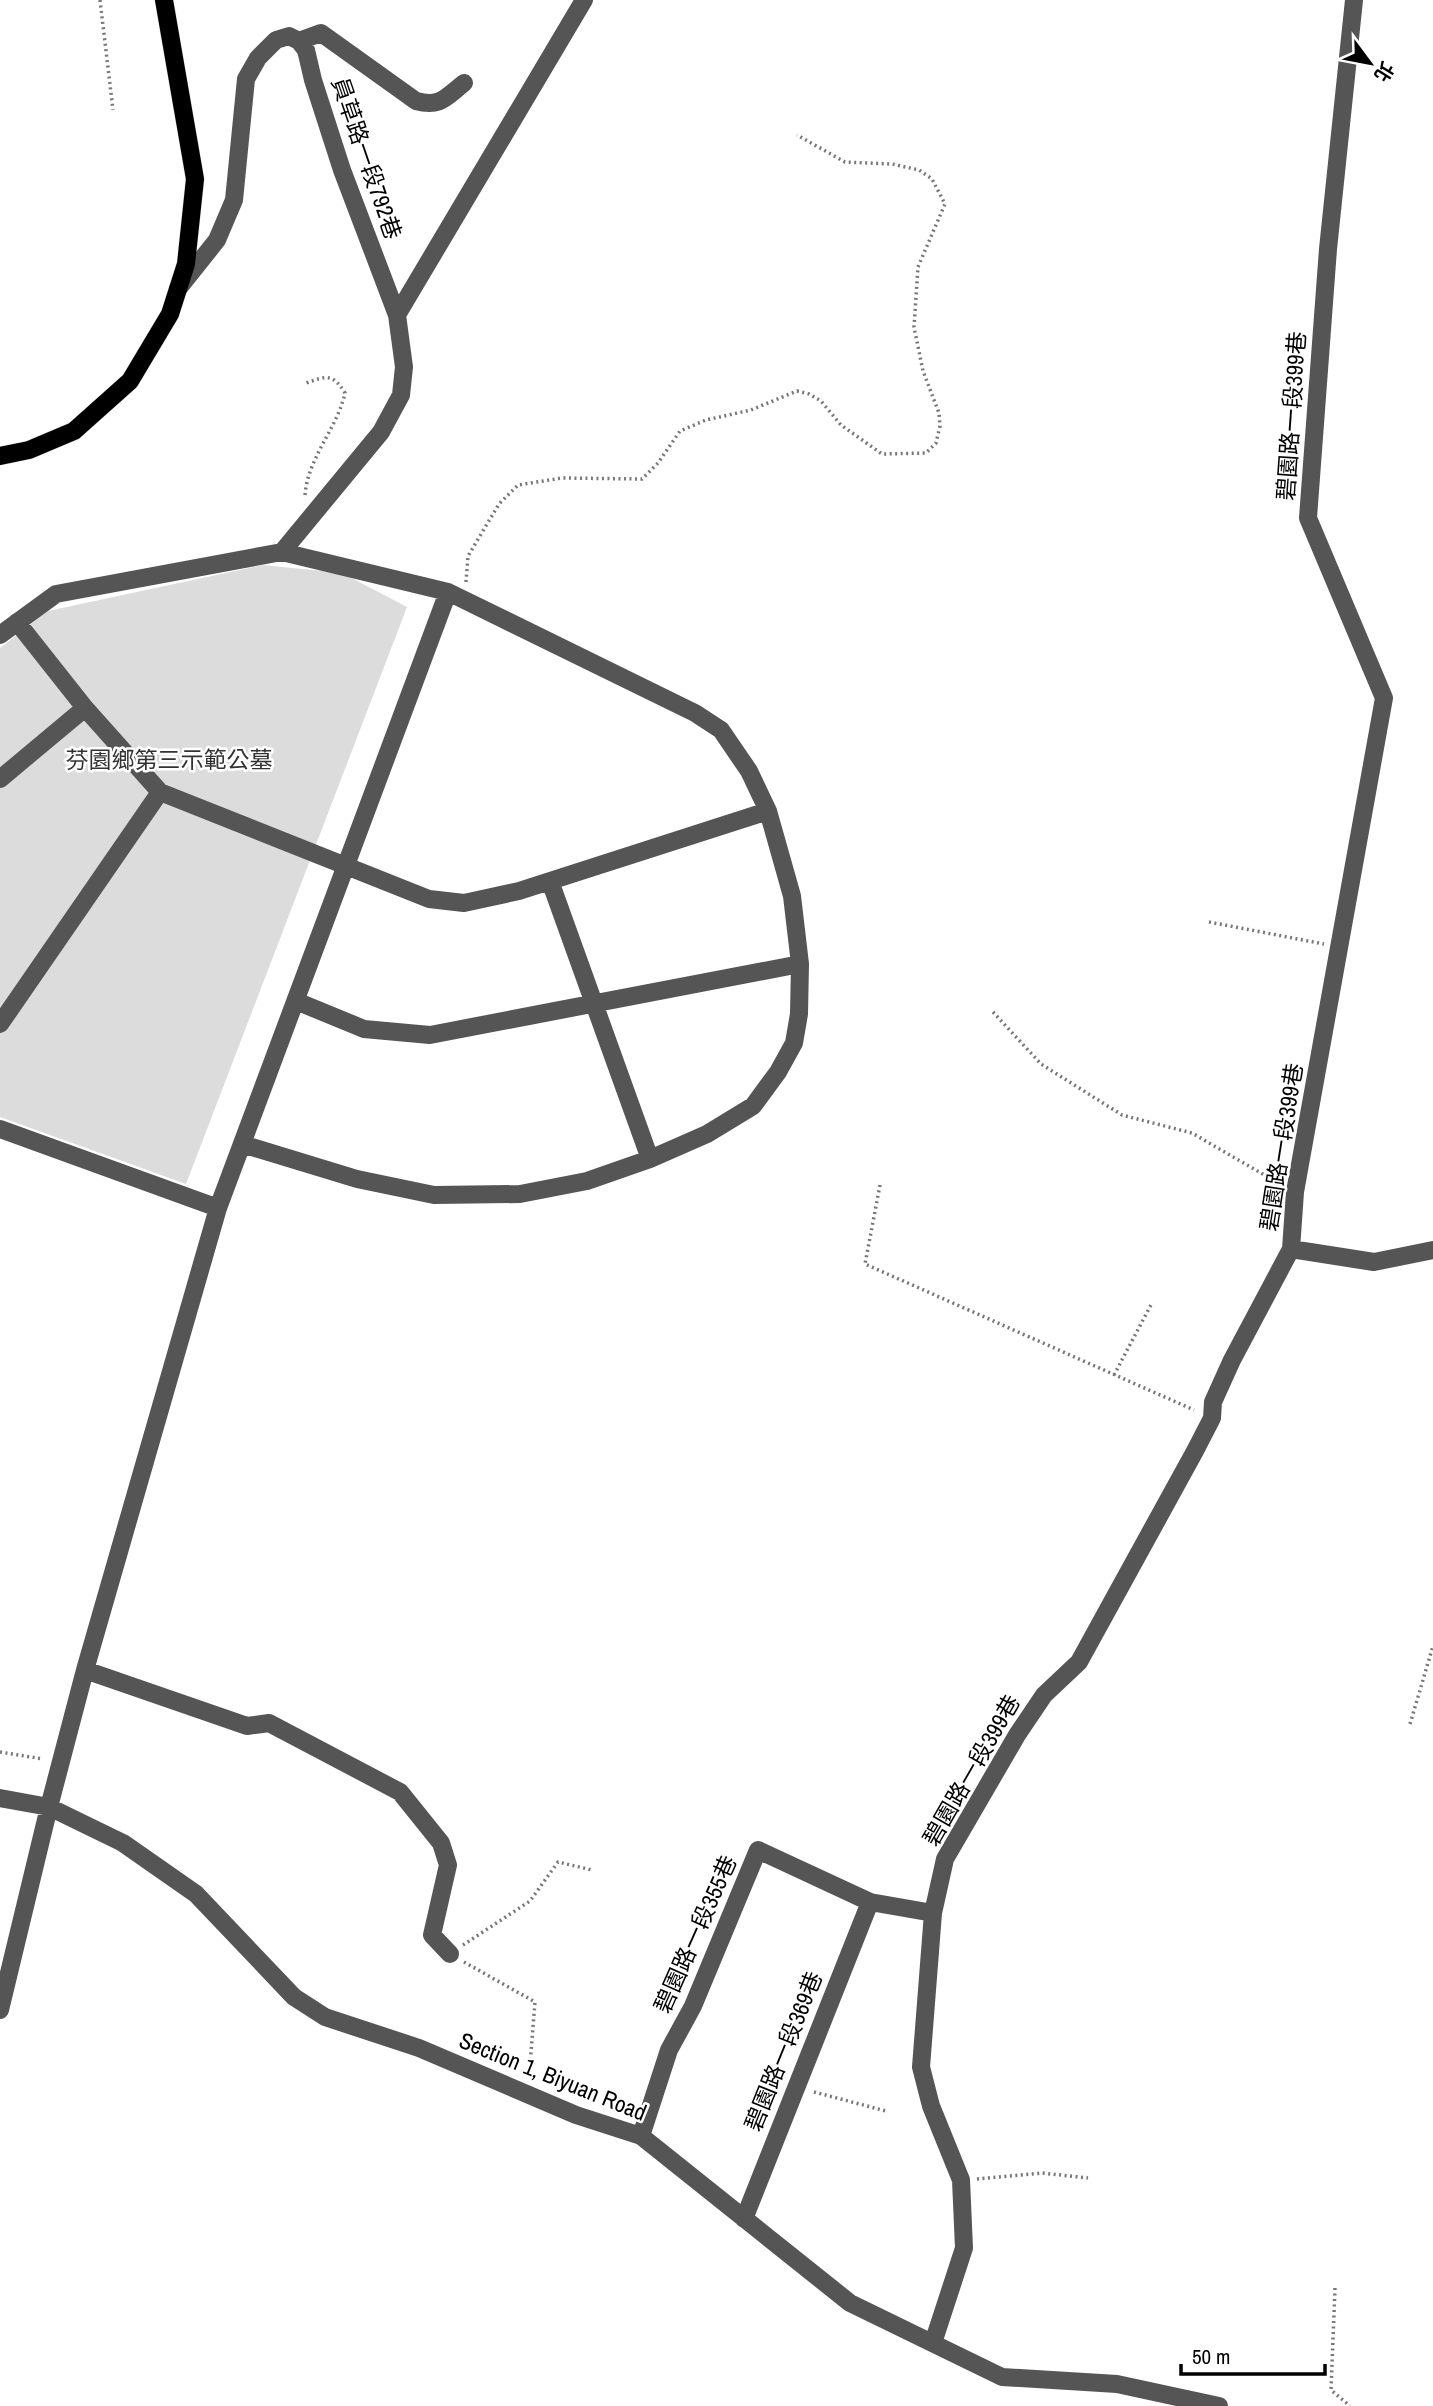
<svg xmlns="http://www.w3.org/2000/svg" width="1433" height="2406" font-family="'Archivo Narrow','Noto Sans TC',sans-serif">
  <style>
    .green { fill: #dcdcdc }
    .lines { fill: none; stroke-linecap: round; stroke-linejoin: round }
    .major-casing { stroke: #dbdbdb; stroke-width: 19 }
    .path { stroke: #777; stroke-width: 3.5; stroke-dasharray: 2 3.5; stroke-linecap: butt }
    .minor { stroke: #555; stroke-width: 18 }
    .major { stroke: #000; stroke-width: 18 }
    .labels { text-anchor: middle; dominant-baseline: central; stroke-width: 5; stroke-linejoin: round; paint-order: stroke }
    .street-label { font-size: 23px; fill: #000; stroke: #fff }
    .park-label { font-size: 23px; fill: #333; stroke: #fff }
  </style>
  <rect width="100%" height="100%" fill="#fff"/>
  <path class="green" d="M263,565L342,573L407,607L186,1184L0,1117V648L48,611Z"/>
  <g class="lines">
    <g class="major-casing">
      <path id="major" d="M0,456L29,450L74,431L130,381L170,314L186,264L195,179L164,0"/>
    </g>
    <path class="path" d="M100,0L113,110
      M305,495C308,457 337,429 345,393C333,373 326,376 306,383
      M466,582L468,556L499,504L518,485L562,478L642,479L658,463L680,431L706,420L751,410L797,391L809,394L821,401L841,425L882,454L926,453L936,443L940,426L939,413L923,371L914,327L918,267L945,204L932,179L919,170L892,164L845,162L797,135
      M1209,922L1324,944
      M993,1012L1041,1064L1122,1115L1192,1133L1280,1184
      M880,1185L865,1264L1194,1410
      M1114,1375L1152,1303
      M1410,1724L1433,1646
      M0,1752L43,1759
      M463,1945L530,1901L558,1862L592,1870
      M464,1962L535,2002L529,2077
      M814,2092L886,2111
      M977,2179L1042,2173L1088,2178
      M1335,2288L1331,2390L1350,2406"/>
    <path class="minor" d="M299,41L321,33L416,101C440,108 446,97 464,83
      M178,289L217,240L234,200L246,79L258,58L276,40L289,36L299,41L306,50L313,80L342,170L397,315L404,367L401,395L381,432L282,552
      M397,315L584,0
      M17,622L85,708L160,792L429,899L464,903L519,891L768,811
      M0,635L56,594L282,552L448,592L695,713L721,730L749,771L768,811L792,896L800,964L799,1014L794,1043L778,1072L753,1106L707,1134L650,1159L587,1181L520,1194L434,1195L357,1179L242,1144
      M0,779L85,708
      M550,881L650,1159
      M296,1001L364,1029L430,1035L800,964
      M0,1024L160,792
      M0,1129L218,1208
      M1291,1249L1374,1262L1433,1250
      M85,1670L247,1726L269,1723L400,1792L441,1843L448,1865L432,1935L450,1954
      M0,1798L49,1807L123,1843L196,1894L294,1997L325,2017L419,2048L576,2115L641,2136L850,2303L1002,2377L1117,2384L1219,2406
      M0,2010L49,1807L85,1670L218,1208L448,592
      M641,2136L669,2050L693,2006L758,1850L870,1902L933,1913
      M744,2219L870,1902
      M933,2343L964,2248L961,2180L931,2106L921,2067L933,1913L945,1859L1017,1735L1044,1695L1079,1662L1195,1451L1212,1418L1213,1402L1232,1360L1291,1249L1295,1192L1384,698L1308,518L1328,249L1354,0"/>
    <use href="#major" class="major"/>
  </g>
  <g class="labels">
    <g class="street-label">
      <text transform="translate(367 158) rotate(71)">員草路一段792巷</text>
      <text transform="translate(1291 416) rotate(-86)">碧園路一段399巷</text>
      <text transform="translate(1281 1147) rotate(-81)">碧園路一段399巷</text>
      <text transform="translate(971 1770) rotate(-60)">碧園路一段399巷</text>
      <text transform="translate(695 1934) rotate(-66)">碧園路一段355巷</text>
      <text transform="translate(783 2051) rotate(-68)">碧園路一段369巷</text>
      <text transform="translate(553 2076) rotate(22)">Section 1, Biyuan Road</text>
    </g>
    <g class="park-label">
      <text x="169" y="759">芬園鄉第三示範公墓</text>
    </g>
  </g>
  <g transform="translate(1370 63) rotate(122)" stroke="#ffffff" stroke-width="5" paint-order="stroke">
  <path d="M0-5L12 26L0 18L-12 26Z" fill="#000000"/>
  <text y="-10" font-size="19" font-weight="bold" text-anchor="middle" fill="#000000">北</text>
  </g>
  <path d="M1181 2364v10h144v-10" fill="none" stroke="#000000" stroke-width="3.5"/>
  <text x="1192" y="2364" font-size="21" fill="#000000" stroke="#ffffff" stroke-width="5" paint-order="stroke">50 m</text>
</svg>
